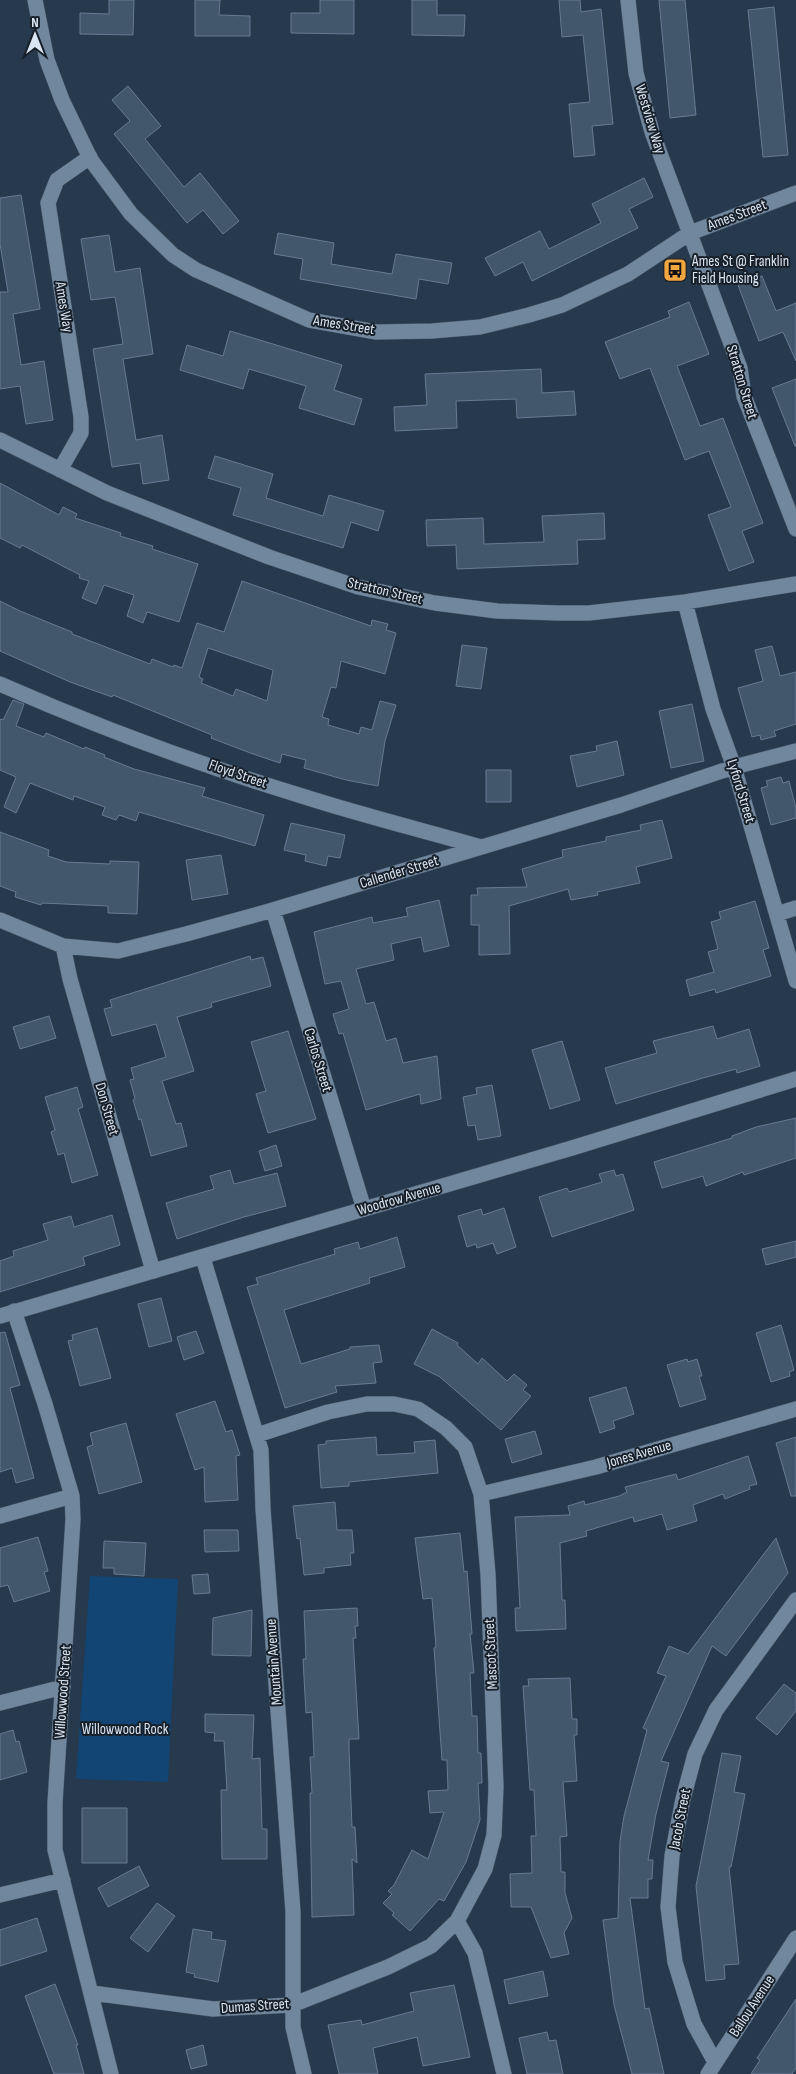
<svg xmlns="http://www.w3.org/2000/svg" width="796" height="2074" font-family="'Sofia Sans Condensed',sans-serif">
  <style>
    .green { fill: #124573 }
    .building { fill: #43576c; stroke: #667b92; fill-rule: evenodd }
    .lines { fill: none; stroke-linecap: round; stroke-linejoin: round }
    .street-casing { stroke: #475768; stroke-width: 16 }
    .secondary-casing { stroke: #475768; stroke-width: 16 }
    .street { stroke: #71879e; stroke-width: 15 }
    .secondary { stroke: #71879e; stroke-width: 15 }
    .labels { text-anchor: middle; dominant-baseline: central; stroke-width: 4; stroke-linejoin: round; paint-order: stroke }
    .street-label { font-size: 15px; fill: #d9e5f2; stroke: #171f28 }
    .poi-label { font-size: 15px; fill: #d9e5f2; stroke: #171f28; text-anchor: start }
    .park-label { font-size: 15px; fill: #d4e2f2; stroke: #171f28 }
  </style>
  <rect width="100%" height="100%" fill="#26394d"/>
  <path class="green" d="M90,1576L178,1579L168,1782L76,1779Z"/>
  <path class="building" d="M109,0H134L133,35L80,34V13L109,14Z
    M195,0H220L219,15L250,16V36H195Z
    M320,0H354V34L291,33V13H320Z
    M412,0H437V15H465L464,36L412,35Z
    M559,0H580L581,12L601,9L613,124L592,126L595,155L574,157L569,104L590,102L583,35L562,37Z
    M659,0H685L696,115L670,118Z
    M774,7L788,155L763,157L748,10Z
    M128,86L161,126L145,139L184,187L200,173L239,221L223,234L203,210L187,223L114,134L130,121L112,100Z
    M644,178L653,197L629,209L638,228L532,281L523,262L495,276L485,258L540,231L549,249L601,223L592,204Z
    M21,195L40,309L13,314L21,365L44,361L53,420L26,424L20,386L0,389V292H8L0,244V198Z
    M278,233L334,243L331,264L392,274L396,254L452,263L448,284L419,279L416,299L300,279L303,259L274,254Z
    M109,235L115,272L140,268L153,354L123,359L136,440L162,435L169,480L143,484L140,463L112,467L93,349L123,344L115,297L91,300L81,239Z
    M762,276L776,311L796,303V361L783,332L759,341L738,285Z
    M689,302L709,354L677,366L700,426L723,418L763,523L742,531L754,562L729,571L708,515L731,507L709,451L685,460L650,368L620,379L605,342L670,317L668,311Z
    M230,331L342,365L334,390L362,399L354,425L299,408L306,386L249,369L243,389L180,370L187,345L223,356Z
    M541,369L542,393L574,391L576,415L517,418L516,399L456,401L457,428L395,431L394,407L427,405L425,374Z
    M796,379V446H795L772,388Z
    M215,456L273,474L266,498L323,516L329,495L384,511L378,531L351,522L343,548L233,515L241,488L208,478Z
    M0,483L59,515L63,507L77,514L75,518L121,533L120,536L153,546L152,549L198,564L179,622L147,612L143,623L127,616L134,595L104,585L96,604L82,598L89,581L79,578L80,575L22,545L20,548L0,538Z
    M604,513L605,539L577,540L578,564L457,569L456,545L427,546L426,520L483,518L484,544L544,542L542,516Z
    M242,581L371,626L372,620L388,624L386,630L396,633L385,674L341,661L336,688L331,687L322,717L329,719L328,725L359,734L361,727L372,730L380,701L396,705L385,741L378,786L346,780L304,768L306,760L282,754L280,763L253,754L211,738L212,735L113,695L112,697L70,682L0,651V601L20,611L72,632V634L150,664L152,659L173,667L174,665L182,668L197,623L224,632ZM208,648L273,670L267,701L236,689L233,696L201,683L203,679L199,677Z
    M462,645L487,648L481,689L456,686Z
    M772,646L780,676L796,672V724L774,731L776,736L761,740L760,735L752,737L738,688L763,681L755,650Z
    M13,700L24,704L16,726L44,737L46,733L84,749L85,747L105,755L104,757L134,769L205,788L202,796L264,815L255,846L139,812L136,821L119,815L116,820L102,815L105,807L74,796L73,800L30,783L16,813L4,807L16,777L0,770V719L3,720Z
    M692,704L704,761L671,768L659,711Z
    M617,741L624,775L577,787L570,756L597,751L596,746Z
    M486,770H511V802H486Z
    M781,777L783,783L789,781L796,808V818L771,825L761,788L768,786L766,781Z
    M662,820L672,858L636,867L640,883L597,892L598,895L571,900L568,889L509,906L510,954L479,955V925H471V895H478L477,888L527,887L522,869L563,857L562,850L606,841V837L641,830L640,825Z
    M291,823L345,835L340,858L328,856L326,866L305,861L306,855L284,850Z
    M0,832L49,850L48,856L66,862L110,864V861L139,862L137,914L108,913V906L42,903L41,905L15,897L16,892L0,886Z
    M221,855L228,894L192,900L186,860Z
    M439,900L449,946L424,952L421,937L391,944L394,960L356,969L366,1004L374,1002L386,1041L396,1038L403,1063L437,1056L441,1099L421,1104L420,1094L366,1110L343,1033L339,1034L333,1014L349,1009L341,981L325,984L314,932L372,917L373,923L408,916L406,908Z
    M755,901L769,948L763,950L771,976L716,993L715,989L690,996L686,980L714,972L708,952L718,949L711,922L721,919L719,912Z
    M250,956L251,960L263,957L271,986L211,1003L212,1007L177,1017L194,1071L162,1081L176,1124L181,1123L187,1146L151,1156L141,1119L139,1120L133,1100L135,1099L130,1080L134,1079L131,1068L166,1057L156,1024L112,1036L104,1009L112,1007L110,1000Z
    M49,1016L56,1038L20,1049L13,1027Z
    M713,1026L717,1039L749,1029L760,1066L737,1073L736,1069L703,1078L616,1104L605,1068L657,1053L653,1041Z
    M288,1031L316,1119L268,1133L256,1094L266,1091L251,1042Z
    M562,1041L580,1100L550,1109L532,1050Z
    M492,1085L501,1136L478,1140L475,1125L468,1126L463,1097L477,1094L476,1088Z
    M77,1087L83,1107L78,1109L98,1175L72,1183L64,1153L58,1155L51,1132L55,1130L45,1097Z
    M796,1118V1158L744,1175L743,1172L706,1186L703,1176L662,1188L654,1162L732,1138V1136L756,1127Z
    M276,1145L282,1166L265,1171L259,1151Z
    M230,1170L234,1184L277,1173L286,1206L244,1217L177,1239L166,1203L214,1189L210,1176Z
    M614,1170L616,1176L623,1174L634,1210L552,1237L539,1197L567,1188L569,1192L602,1182L599,1174Z
    M504,1208L516,1247L497,1254L493,1243L477,1248L476,1244L467,1247L458,1216L481,1209L483,1215Z
    M112,1215L120,1245L83,1257L85,1265L0,1292V1261L14,1256L13,1251L48,1240L43,1224L71,1216L74,1227Z
    M397,1237L405,1267L369,1278L370,1283L284,1310L301,1364L350,1349V1347L379,1345L382,1362L373,1363L376,1383L335,1386L337,1392L285,1408L247,1287L258,1284L256,1278L335,1254L334,1249L358,1242L360,1249Z
    M796,1241V1257L766,1265L762,1249Z
    M161,1298L172,1341L149,1347L138,1304Z
    M781,1325L794,1370L789,1372L790,1376L771,1382L756,1333Z
    M97,1328L111,1378L80,1386L68,1341L73,1340L72,1335Z
    M432,1329L458,1343L457,1345L478,1364L482,1358L507,1381L514,1374L527,1385L523,1390L531,1396L501,1430L440,1377L414,1364Z
    M196,1331L204,1353L184,1360L177,1337Z
    M5,1332L20,1385L10,1388L34,1478L16,1483L12,1468L0,1472V1333Z
    M687,1359L688,1362L697,1359L702,1376H699L706,1399L680,1407L667,1365Z
    M626,1387L634,1414L613,1421L615,1428L600,1433L589,1398Z
    M215,1401L226,1432L232,1430L240,1455L236,1456L238,1500L205,1502L204,1467L195,1470L176,1414Z
    M126,1423L142,1482L99,1494L87,1447L93,1445L90,1433Z
    M535,1431L542,1454L512,1463L505,1439Z
    M376,1437L377,1455L415,1453L414,1442L435,1440L438,1473L349,1482V1486L321,1488L318,1445L326,1444V1441Z
    M796,1437V1496H791L776,1443Z
    M748,1456L757,1484L749,1486L750,1489L725,1499L723,1494L693,1505L697,1521L667,1530L662,1514L634,1522L633,1517L586,1531L587,1536L560,1543L562,1600H565L566,1629L516,1631L515,1608H520L515,1517L570,1515L568,1506L584,1501L585,1505L619,1496L627,1492L625,1487L676,1474L678,1480Z
    M335,1502L337,1530H352L354,1553H350L351,1565L324,1568V1573L304,1575L300,1538L297,1539L293,1506Z
    M204,1530H238L239,1551L205,1552Z
    M460,1533L464,1572L467,1571L472,1634H470L474,1673H470L472,1716H477L478,1753H481L482,1783H478L480,1820L466,1862L444,1901L439,1899L410,1931L392,1915L394,1913L383,1903L392,1894L388,1891L394,1885L412,1850L428,1859L444,1812L430,1813L428,1791L448,1790L447,1760H442L434,1648L436,1647L432,1598L423,1599L415,1538Z
    M38,1537L48,1571L44,1572L50,1591L14,1602L8,1585L0,1587V1548Z
    M776,1538L788,1573L726,1656L712,1646L661,1761L669,1763L656,1814L648,1860H653L652,1879H648V1898H630L645,2009L649,2008L664,2074H632L614,2005L603,1920L618,1918L620,1841L624,1816L647,1730L643,1728L666,1676L657,1673L669,1646L688,1654Z
    M104,1541L146,1543L144,1576L114,1574V1568H103Z
    M208,1574L210,1593L194,1594L192,1575Z
    M357,1608L358,1626H355L356,1638H353L359,1739H349V1748L352,1827H355L357,1863L352,1859L354,1915L312,1917L310,1793H312L310,1757H314L312,1712L306,1713L303,1659H306L304,1611Z
    M252,1610L251,1656L212,1655L213,1618Z
    M570,1678L572,1719H577V1735H574L577,1781L563,1782L567,1836L560,1837L561,1872H565V1893L572,1918L564,1933L569,1954L551,1958L531,1907H511L510,1874L532,1873L531,1836H536L534,1790H530L523,1686H529L528,1679Z
    M784,1684L796,1693V1711L777,1735L756,1718Z
    M205,1714L254,1715L252,1759L260,1758L262,1829H267V1859H222L221,1790H227L224,1741H214L215,1733L205,1732Z
    M13,1730L16,1742L19,1741L27,1772L0,1780V1734Z
    M722,1753L741,1756L734,1792L745,1794L731,1867H729L739,1964L724,1965L725,1979L706,1981L696,1886Z
    M82,1808H127V1863H82Z
    M139,1866L149,1886L108,1907L98,1888Z
    M157,1903L175,1916L148,1952L130,1938Z
    M37,1918L47,1951L0,1966V1930Z
    M193,1929L212,1932L211,1939L226,1941L218,1982L194,1977L195,1974L186,1972Z
    M543,1971L548,1996L509,2004L504,1980Z
    M55,1984L78,2045H76L84,2074H54L25,1996Z
    M454,1985L470,2057L423,2066L417,2037L373,2048L378,2074H339L328,2025L361,2020L362,2025L414,2011L410,1993Z
    M796,1999V2068L792,2074H751L760,2060L757,2058Z
    M547,2032L549,2041L556,2040L563,2074H527L519,2038Z
    M203,2045L207,2065L191,2069L186,2050Z"/>
  <g class="lines">
    <g class="street-casing">
      <path id="street" d="M35,0L47,60L62,100L91,160L131,214L173,255L196,270L309,320L376,332L432,331L480,327L529,315L562,305L628,274L690,233L796,193
        M628,0L636,73L652,132L740,368L744,396L796,529
        M0,440L107,493L269,557L358,587L435,603L497,611L557,613H589L685,602L796,584
        M60,470L81,433V417L48,203L57,180L90,157
        M685,602L713,709L734,767L796,981
        M0,684C98,727 200,765 302,796C361,815 422,830 481,847
        M273,910L364,1209
        M777,914L796,908
        M0,920L63,946L118,951L186,934L273,910L621,805L734,767L796,751
        M63,946L70,979L153,1271
        M203,1258L261,1450L263,1509L293,1912V2027L304,2074
        M14,1311L45,1404L72,1496L73,1519L55,1803V1850L111,2074
        M257,1435L328,1412L367,1404H394L418,1409L446,1428L465,1447L481,1494L488,1574L496,1787L494,1835L485,1869L457,1921L475,1953L504,2074
        M481,1494L596,1467L796,1409
        M0,1516L72,1496
        M0,1703L63,1687
        M0,1895L63,1880
        M92,1993L213,2009L292,2005L388,1967L431,1946L457,1921
        M715,2062L694,2024L675,1962L668,1907L672,1856L683,1799L695,1754L716,1710L796,1600
        M708,2074L796,1938"/>
    </g>
    <g class="secondary-casing">
      <path id="secondary" d="M0,1316L572,1148L796,1079"/>
    </g>
    <use href="#street" class="street"/>
    <use href="#secondary" class="secondary"/>
  </g>
  <defs>
    <g id="bus-square" transform="scale(1.25)"><rect x="-9" y="-9" width="18" height="18" rx="4" fill="#f1a640" stroke="#171f28"/><path d="M-5-6H5V4H4V6H2V4H-2V6H-4V4H-5ZM-3.5-4V0h7V-4ZM-3.5 1.2v1.5H-2V1.2ZM2 1.2v1.5H3.5V1.2Z" fill="#111"/></g>
  </defs>
  <g fill-rule="evenodd">
    <use href="#bus-square" x="675" y="270"/>
  </g>
  <g class="labels">
    <g class="street-label">
      <text transform="translate(650 119) rotate(73)">Westview Way</text>
      <text transform="translate(737 215) rotate(-21)">Ames Street</text>
      <text transform="translate(64 307) rotate(81)">Ames Way</text>
      <text transform="translate(344 325) rotate(9)">Ames Street</text>
      <text transform="translate(742 382) rotate(73)">Stratton Street</text>
      <text transform="translate(385 591) rotate(13)">Stratton Street</text>
      <text transform="translate(238 774) rotate(19)">Floyd Street</text>
      <text transform="translate(741 791) rotate(73)">Lyford Street</text>
      <text transform="translate(399 872) rotate(-17)">Callender Street</text>
      <text transform="translate(318 1060) rotate(73)">Carlos Street</text>
      <text transform="translate(107 1109) rotate(74)">Don Street</text>
      <text transform="translate(399 1199) rotate(-16)">Woodrow Avenue</text>
      <text transform="translate(639 1454) rotate(-16)">Jones Avenue</text>
      <text transform="translate(491 1654) rotate(-93)">Mascot Street</text>
      <text transform="translate(274 1662) rotate(-94)">Mountain Avenue</text>
      <text transform="translate(63 1692) rotate(-86)">Willowwood Street</text>
      <text transform="translate(680 1819) rotate(-79)">Jacob Street</text>
      <text transform="translate(255 2006) rotate(-4)">Dumas Street</text>
      <text transform="translate(752 2006) rotate(-57)">Ballou Avenue</text>
    </g>
    <g class="poi-label">
      <text x="692" y="261">Ames St @ Franklin<tspan x="692" dy="17">Field Housing</tspan></text>
    </g>
    <g class="park-label">
      <text x="125" y="1729">Willowwood Rock</text>
    </g>
  </g>
  <g transform="translate(35 35)" stroke="#171f28" stroke-width="4" paint-order="stroke">
  <path d="M0-4L9 19L0 12L-9 19Z" fill="#d9e5f2"/>
  <text y="-8" font-size="14" font-weight="bold" text-anchor="middle" fill="#d9e5f2">N</text>
  </g>
</svg>
